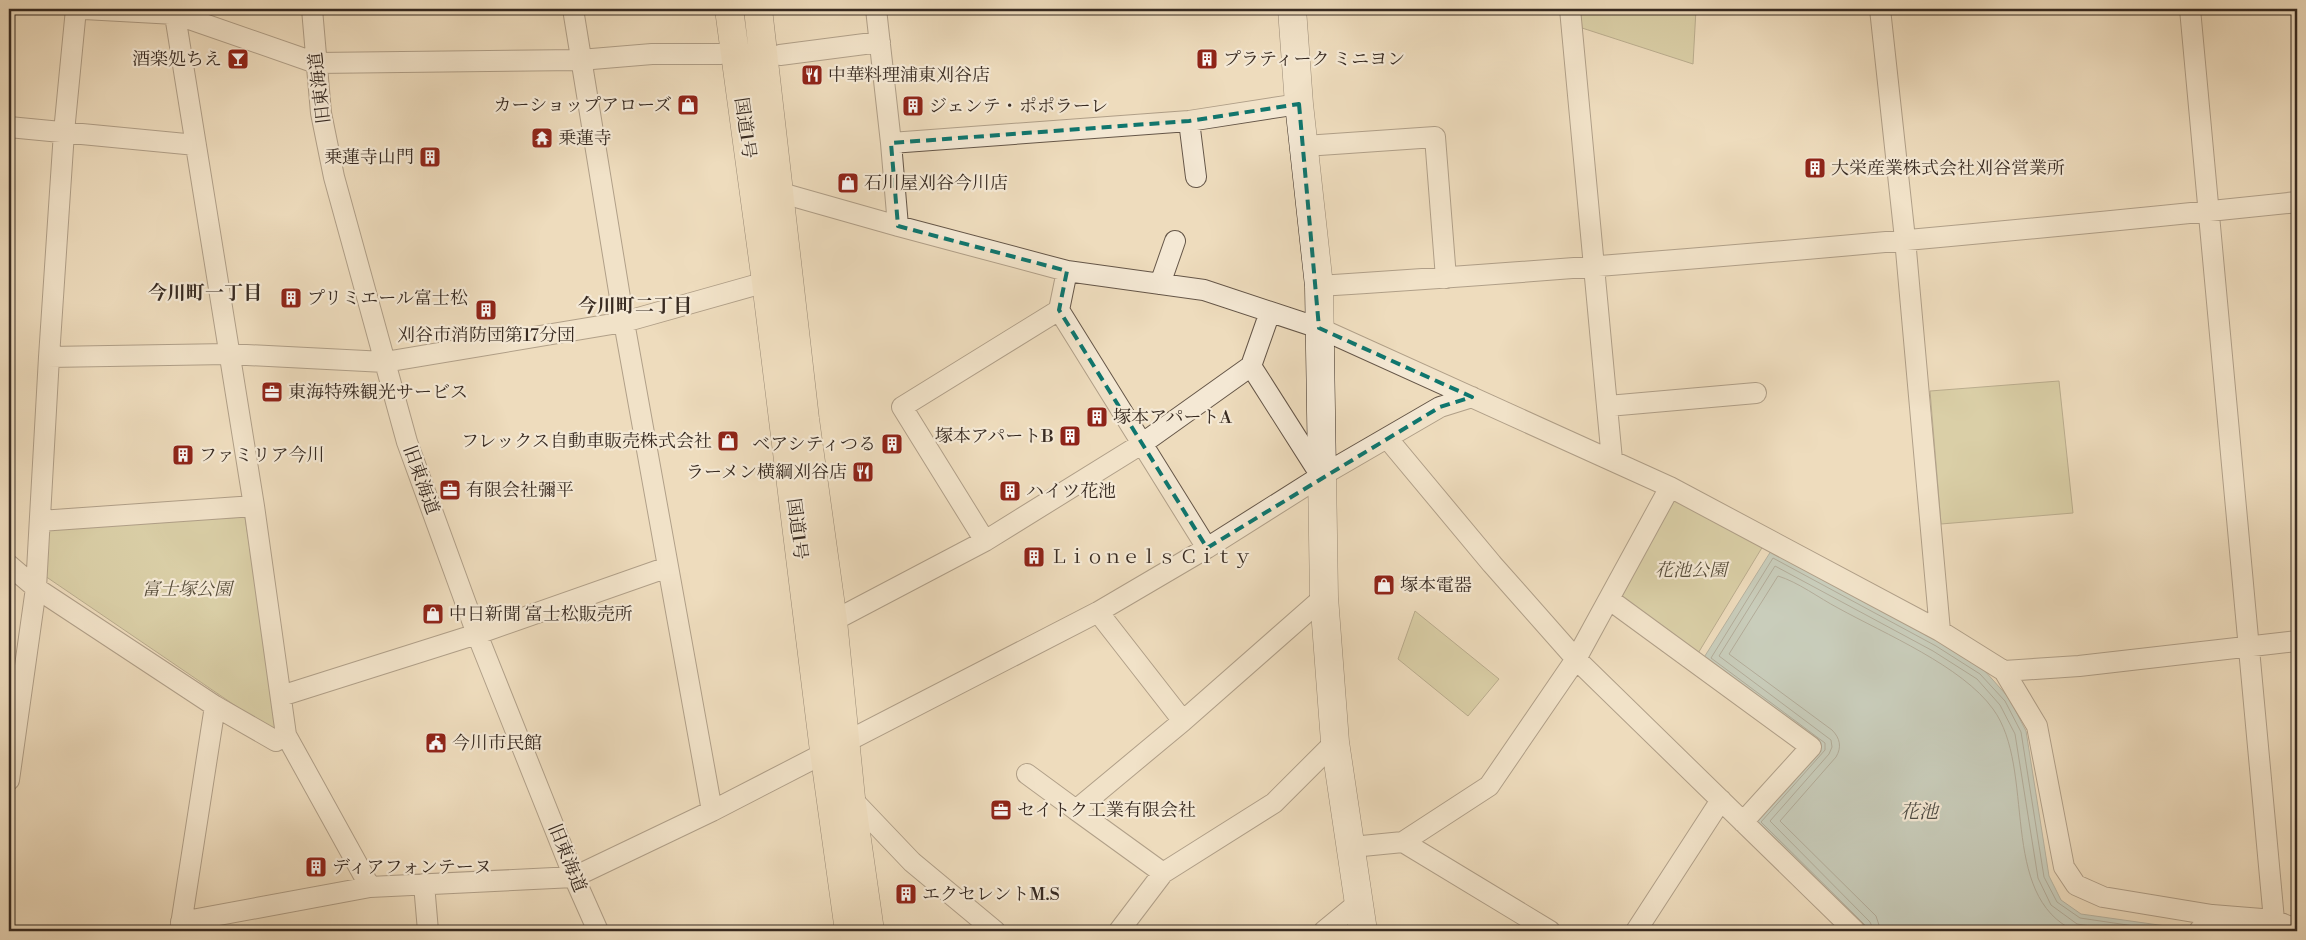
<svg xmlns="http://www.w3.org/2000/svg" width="2306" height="940" font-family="'Libre Bodoni','Noto Serif JP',serif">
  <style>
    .green { fill: #c0be8c; stroke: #7c7456 }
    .water { fill: #9cbab9; stroke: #74807c }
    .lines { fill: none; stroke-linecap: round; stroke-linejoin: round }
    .shore { stroke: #6a726d; stroke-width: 1 }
    .street-casing { stroke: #655648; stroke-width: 22 }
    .secondary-casing { stroke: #372a21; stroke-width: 29 }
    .highway-casing { stroke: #372a21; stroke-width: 29 }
    .street { stroke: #f4e8d4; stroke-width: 20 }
    .secondary { stroke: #f4e8d4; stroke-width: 28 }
    .highway { stroke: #eedcbd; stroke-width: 28 }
    .marked { fill: none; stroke: #0f766e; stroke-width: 4; stroke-dasharray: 10 6; stroke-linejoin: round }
    .labels { text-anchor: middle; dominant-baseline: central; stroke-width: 4.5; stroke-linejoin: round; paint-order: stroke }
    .poi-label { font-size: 18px; fill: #372a21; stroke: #f4e8d4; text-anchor: start }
    .street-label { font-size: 18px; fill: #372a21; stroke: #f4e8d4 }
    .park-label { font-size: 18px; font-style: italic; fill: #594f3c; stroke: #f4e8d4 }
    .neighbourhood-label { font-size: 19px; font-weight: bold; fill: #372a21; stroke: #f4e8d4 }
    .water-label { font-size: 19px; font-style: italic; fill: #504e47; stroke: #f4e8d4 }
  </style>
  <rect width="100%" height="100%" fill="#eedcbd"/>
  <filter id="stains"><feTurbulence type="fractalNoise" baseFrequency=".004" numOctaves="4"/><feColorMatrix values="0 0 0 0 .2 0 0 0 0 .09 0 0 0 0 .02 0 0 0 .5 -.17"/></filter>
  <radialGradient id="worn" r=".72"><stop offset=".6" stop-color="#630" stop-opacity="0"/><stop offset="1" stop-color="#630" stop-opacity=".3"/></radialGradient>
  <path class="green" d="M1580,9H1696L1693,64L1582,28Z
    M2059,381L2073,513L1941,524L1930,391Z
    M1674,498L1763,546L1697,655L1621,598Z
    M245,517L277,725L271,730L45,576L48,528Z
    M1415,611L1499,679L1468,716L1398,659Z"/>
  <path class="water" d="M1771,551L1939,642L1984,670L2009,698L2026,731L2049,876L2061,900L2081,914L2180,928L2181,931H1864L1753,821L1821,746L1703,659Z"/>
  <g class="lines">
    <path class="shore" d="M1867,931L1866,926L1761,822L1825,750V743L1711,658L1773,558L1936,646L1980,674L2005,701L2021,732L2044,877L2057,902L2080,918L2168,931
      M1874,931L1870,922L1770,821L1829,754L1832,747L1831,740L1719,656L1775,566L1933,651L1977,679L2000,705L2015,734L2038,878L2051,905L2077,924L2125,931
      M1881,931L1876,916L1780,821L1836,757C1842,747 1840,738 1832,730L1729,654L1778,576C1798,582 1819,598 1838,608C1885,634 1962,666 1993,709C2037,769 1997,896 2075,931"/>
    <g class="street-casing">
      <path id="street" d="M84,9L175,14L316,63L580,60L652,54H721
        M174,9L254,506L286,735L370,887
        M312,9L321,113L334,177L407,442L477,634L574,877L598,931
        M573,9L624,322L712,811
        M876,9L891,143L898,226
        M1570,9L1612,460
        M1880,9L1905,239L1940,631
        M2190,9L2274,920
        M780,55L880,42
        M1189,121L1196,177
        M9,127L196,145
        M891,143L1189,121L1299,104
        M1305,146L1435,137L1446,278
        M778,192L898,226L1067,271L1204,290L1319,328L1670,487L1940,631L2004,671L2037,726L2064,867L2076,885L2103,897L2212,915L2274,920L2297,930
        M1160,284L1175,241
        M1319,286C1645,265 1972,236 2297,202
        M1059,310L1207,548
        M49,357L228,354L385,362L624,322L766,282
        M1251,366L1321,476
        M1608,406L1756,393
        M1387,438L1492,564L1576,659L1855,931
        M40,521L254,506
        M985,541L902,407L1059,310L1067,271
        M9,565L36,588L215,706L276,741L286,735
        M1610,600L1811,747L1743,822
        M1098,612L1183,721L1076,810L1163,873L1274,803L1335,742
        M833,621L985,541L1143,443L1251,366L1270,312
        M2004,671L2079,666L2297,641
        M281,696L477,634L668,567
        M1183,721L1324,597
        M1027,774L1076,810
        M9,780L36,588L49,357L64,132L76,9
        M851,798L912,862L995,931
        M1403,842L1550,931
        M1352,847L1403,842L1489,786L1576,659L1670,487
        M424,884L428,931
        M181,922L370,887L574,877L712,811L1098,612L1207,548L1321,476L1440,407L1472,397
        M180,931L215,706
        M1119,931L1163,873
        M1324,931L1358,903
        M1636,931L1721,800
        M2199,931L2212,915"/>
    </g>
    <g class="secondary-casing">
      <path id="secondary" d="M1292,9L1299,104L1319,286L1324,597L1335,742L1363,931"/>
    </g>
    <g class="highway-casing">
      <path id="highway" d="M729,9L766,282L824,751L849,931
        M758,9L805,419L833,621L851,798L870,931"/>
    </g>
    <use href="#street" class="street"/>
    <use href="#secondary" class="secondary"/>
    <use href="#highway" class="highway"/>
  </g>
  <path d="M0 0H2306V940H0ZM1299,104L1319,328L1472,397L1440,407L1207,548L1059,310L1067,271L898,226L891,143L1189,121Z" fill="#eedcbd" fill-opacity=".55" fill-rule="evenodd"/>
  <path class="marked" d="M1299,104L1319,328L1472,397L1440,407L1207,548L1059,310L1067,271L898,226L891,143L1189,121Z"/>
  <defs>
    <g id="bar-square" transform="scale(1.125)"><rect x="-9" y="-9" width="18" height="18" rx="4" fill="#8f2418" stroke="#f4e8d4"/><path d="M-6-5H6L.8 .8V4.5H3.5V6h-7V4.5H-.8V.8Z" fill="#fff"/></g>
    <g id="building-square" transform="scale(1.125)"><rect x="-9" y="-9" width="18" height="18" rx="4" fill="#8f2418" stroke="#f4e8d4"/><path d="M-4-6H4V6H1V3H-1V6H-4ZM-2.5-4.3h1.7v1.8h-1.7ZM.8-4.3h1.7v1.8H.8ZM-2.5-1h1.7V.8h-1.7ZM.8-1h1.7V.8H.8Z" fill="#fff"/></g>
    <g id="restaurant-square" transform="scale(1.125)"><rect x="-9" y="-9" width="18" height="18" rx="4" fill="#8f2418" stroke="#f4e8d4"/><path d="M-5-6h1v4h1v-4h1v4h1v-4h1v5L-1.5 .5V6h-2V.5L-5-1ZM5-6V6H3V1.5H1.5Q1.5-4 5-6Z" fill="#fff"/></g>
    <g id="shop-square" transform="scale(1.125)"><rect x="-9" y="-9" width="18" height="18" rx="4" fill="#8f2418" stroke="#f4e8d4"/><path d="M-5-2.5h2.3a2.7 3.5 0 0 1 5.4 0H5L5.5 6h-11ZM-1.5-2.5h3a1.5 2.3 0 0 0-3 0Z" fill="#fff"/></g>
    <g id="temple-square" transform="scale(1.125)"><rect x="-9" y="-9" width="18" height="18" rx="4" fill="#8f2418" stroke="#f4e8d4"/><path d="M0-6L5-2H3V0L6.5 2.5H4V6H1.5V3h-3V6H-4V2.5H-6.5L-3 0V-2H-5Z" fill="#fff"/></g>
    <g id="office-square" transform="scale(1.125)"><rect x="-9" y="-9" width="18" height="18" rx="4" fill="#8f2418" stroke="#f4e8d4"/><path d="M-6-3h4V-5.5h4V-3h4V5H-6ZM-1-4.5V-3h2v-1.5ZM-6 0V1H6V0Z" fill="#fff"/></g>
    <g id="civic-square" transform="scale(1.125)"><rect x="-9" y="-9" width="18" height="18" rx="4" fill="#8f2418" stroke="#f4e8d4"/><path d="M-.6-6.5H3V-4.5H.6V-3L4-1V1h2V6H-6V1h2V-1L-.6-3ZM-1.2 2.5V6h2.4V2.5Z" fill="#fff"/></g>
  </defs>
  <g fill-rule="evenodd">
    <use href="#bar-square" x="238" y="59"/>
    <use href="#building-square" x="1207" y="59"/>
    <use href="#restaurant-square" x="812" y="75"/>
    <use href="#shop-square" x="688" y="105"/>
    <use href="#building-square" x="913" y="106"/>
    <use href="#temple-square" x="542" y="138"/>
    <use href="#building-square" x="430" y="157"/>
    <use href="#building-square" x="1815" y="168"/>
    <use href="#shop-square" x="848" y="183"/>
    <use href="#building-square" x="291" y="298"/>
    <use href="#building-square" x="486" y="310"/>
    <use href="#office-square" x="272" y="392"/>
    <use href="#building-square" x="1097" y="417"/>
    <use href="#building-square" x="1070" y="436"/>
    <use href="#shop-square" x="728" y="441"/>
    <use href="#building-square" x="892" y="444"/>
    <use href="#building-square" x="183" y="455"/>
    <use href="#restaurant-square" x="863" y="472"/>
    <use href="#office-square" x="450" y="490"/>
    <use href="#building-square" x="1010" y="491"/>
    <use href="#building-square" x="1034" y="557"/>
    <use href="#shop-square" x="1384" y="585"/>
    <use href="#shop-square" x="433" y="614"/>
    <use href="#civic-square" x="436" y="743"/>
    <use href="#office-square" x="1001" y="810"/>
    <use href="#building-square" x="316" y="867"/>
    <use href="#building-square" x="906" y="894"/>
  </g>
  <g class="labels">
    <g class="poi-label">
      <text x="222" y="59" text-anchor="end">酒楽処ちえ</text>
      <text x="1223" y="59">プラティーク ミニヨン</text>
      <text x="828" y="75">中華料理浦東刈谷店</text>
      <text x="672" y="105" text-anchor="end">カーショップアローズ</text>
      <text x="929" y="106">ジェンテ・ポポラーレ</text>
      <text x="558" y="138">乗蓮寺</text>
      <text x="414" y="157" text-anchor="end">乗蓮寺山門</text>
      <text x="1831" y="168">大栄産業株式会社刈谷営業所</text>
      <text x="864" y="183">石川屋刈谷今川店</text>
      <text x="307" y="298">プリミエール富士松</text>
      <text x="486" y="335" text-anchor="middle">刈谷市消防団第17分団</text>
      <text x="288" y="392">東海特殊観光サービス</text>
      <text x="1113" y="417">塚本アパートA</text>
      <text x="1054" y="436" text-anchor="end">塚本アパートB</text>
      <text x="712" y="441" text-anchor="end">フレックス自動車販売株式会社</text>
      <text x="876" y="444" text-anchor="end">ベアシティつる</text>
      <text x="199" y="455">ファミリア今川</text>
      <text x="847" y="472" text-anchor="end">ラーメン横綱刈谷店</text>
      <text x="466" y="490">有限会社彌平</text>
      <text x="1026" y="491">ハイツ花池</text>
      <text x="1050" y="557">Ｌｉｏｎｅｌｓ Ｃｉｔｙ</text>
      <text x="1400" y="585">塚本電器</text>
      <text x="449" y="614">中日新聞 富士松販売所</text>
      <text x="452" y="743">今川市民館</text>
      <text x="1017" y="810">セイトク工業有限会社</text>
      <text x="332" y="867">ディアフォンテーヌ</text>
      <text x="922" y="894">エクセレントM.S</text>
    </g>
    <g class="street-label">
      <text transform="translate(320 88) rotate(-97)">旧東海道</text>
      <text transform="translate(745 128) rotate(82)">国道1号</text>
      <text transform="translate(421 480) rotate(70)">旧東海道</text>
      <text transform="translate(797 529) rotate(83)">国道1号</text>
      <text transform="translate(567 858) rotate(68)">旧東海道</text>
    </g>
    <g class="park-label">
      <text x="1691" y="570">花池公園</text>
      <text x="187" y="589">富士塚公園</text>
    </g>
    <g class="neighbourhood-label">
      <text x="205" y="293">今川町一丁目</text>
      <text x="635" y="306">今川町二丁目</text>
    </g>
    <g class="water-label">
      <text x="1919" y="812">花池</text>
    </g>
  </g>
  <rect width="2306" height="940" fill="none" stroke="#eedcbd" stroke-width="30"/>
  <rect x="10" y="10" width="2286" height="920" fill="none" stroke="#372a21" stroke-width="2.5"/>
  <rect x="15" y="15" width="2276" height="910" fill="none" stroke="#372a21"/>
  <rect width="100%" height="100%" filter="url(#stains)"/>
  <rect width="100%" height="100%" fill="url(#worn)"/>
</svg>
